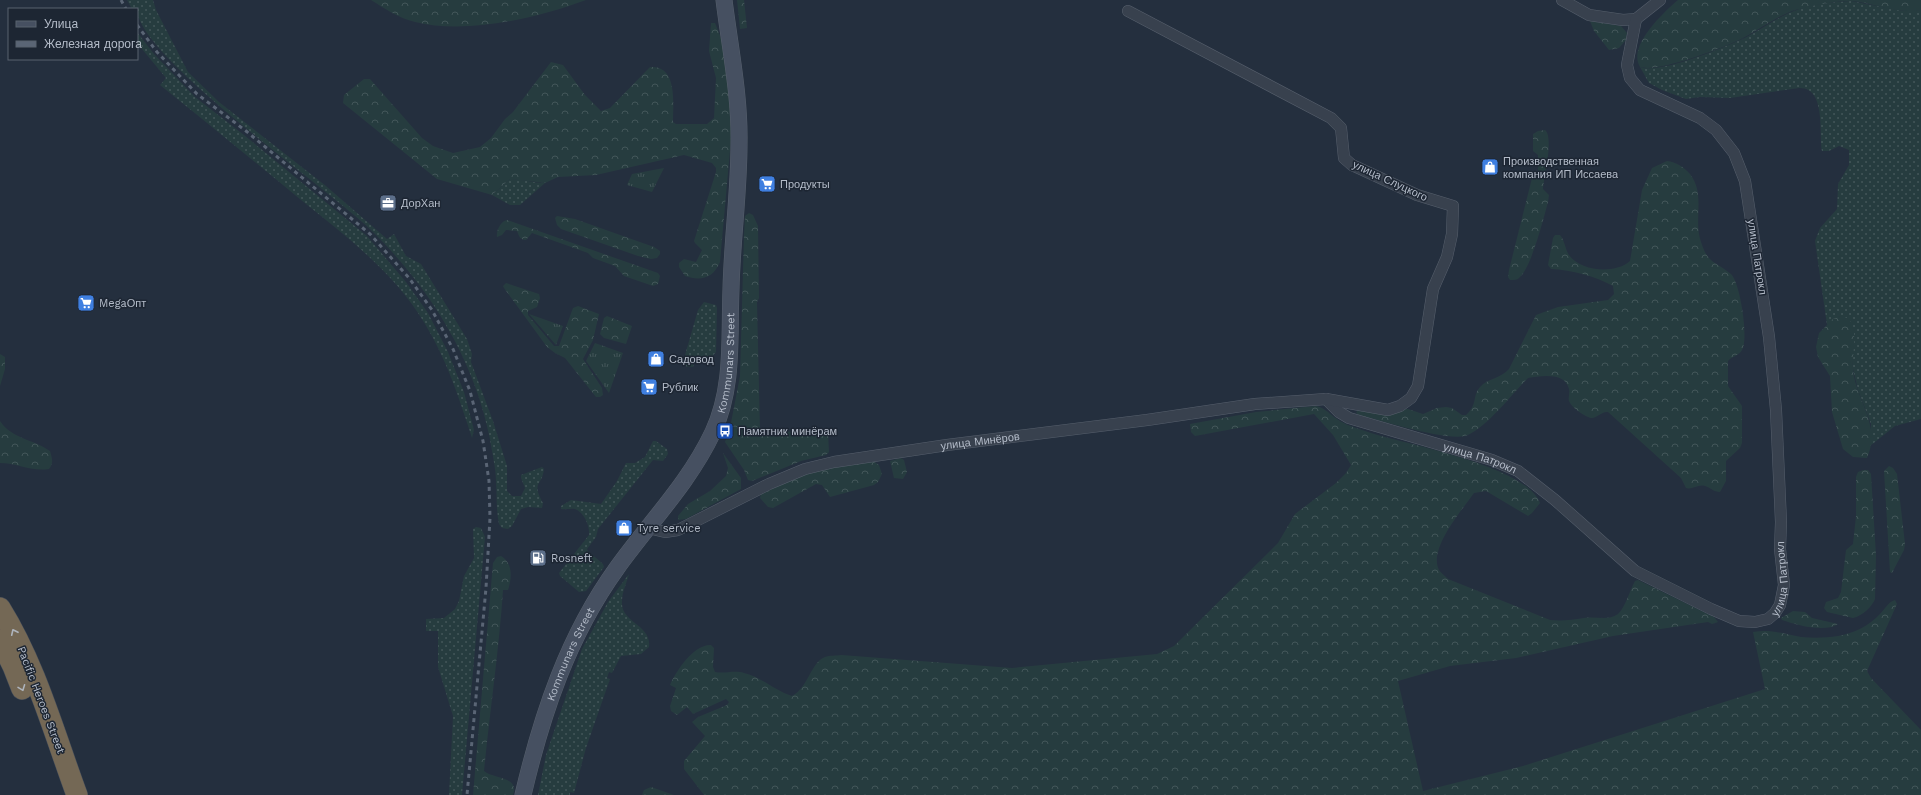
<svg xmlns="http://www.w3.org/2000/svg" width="1921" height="795" font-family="'Work Sans',sans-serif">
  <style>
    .grass { fill: url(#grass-dots) }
    .forest { fill: url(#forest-crowns) }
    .park { fill: url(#park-tufts) }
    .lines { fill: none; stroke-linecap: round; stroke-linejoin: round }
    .street-casing { stroke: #565f6c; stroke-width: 12 }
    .secondary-casing { stroke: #565f6c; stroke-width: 17 }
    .highway-casing { stroke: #434c59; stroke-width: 22 }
    .street { stroke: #38414e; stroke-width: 11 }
    .secondary { stroke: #465061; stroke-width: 16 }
    .highway { stroke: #746855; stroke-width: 21 }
    .rail { stroke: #5a6575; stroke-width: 3; stroke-dasharray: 4 4; stroke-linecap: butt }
    .oneway { stroke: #aeb4bd }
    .labels { text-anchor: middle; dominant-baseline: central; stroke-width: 3; stroke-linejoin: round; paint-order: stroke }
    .poi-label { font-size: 11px; fill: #b4bcc9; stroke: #1d2633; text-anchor: start }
    .street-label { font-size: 11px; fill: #b4bcc9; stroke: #1d2633 }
  </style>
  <defs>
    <pattern id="grass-dots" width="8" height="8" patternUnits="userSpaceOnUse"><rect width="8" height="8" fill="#263c3f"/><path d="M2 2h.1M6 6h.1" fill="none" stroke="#435659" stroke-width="1.8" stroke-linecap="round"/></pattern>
    <pattern id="forest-crowns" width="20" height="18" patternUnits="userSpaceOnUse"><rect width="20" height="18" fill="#263c3f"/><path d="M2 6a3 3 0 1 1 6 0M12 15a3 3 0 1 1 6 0" fill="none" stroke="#435659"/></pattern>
    <pattern id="park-tufts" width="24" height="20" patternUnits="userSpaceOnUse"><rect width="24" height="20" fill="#263c3f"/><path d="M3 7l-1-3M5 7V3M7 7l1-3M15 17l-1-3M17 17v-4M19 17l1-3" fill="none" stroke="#435659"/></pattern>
  </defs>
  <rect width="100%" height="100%" fill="#242f3e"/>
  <path class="grass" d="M127,0H153L156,10L188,72L219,102L326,186L387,239L394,234L406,256L421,264L467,339L472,354L471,362L493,421L507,466V491L512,496H521L525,488L521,478V475L542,467L544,469C542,487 531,481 543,503L542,508L528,507L521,509L512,526L508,529L502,528L499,524C496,510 497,496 496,482C496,468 492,453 490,439C474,359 431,290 374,233C334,192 137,57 137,9H132Z
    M1851,1L1903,11L1921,10V419L1895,426L1870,446L1871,424L1858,390L1853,369V334L1840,316L1827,325L1815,241L1820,228L1837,209L1838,184L1849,165V150L1839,146L1829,151H1822C1819,132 1826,87 1799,88L1730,98L1700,97L1686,99L1662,90L1649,83L1640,67C1660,74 1720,49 1740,40C1758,32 1775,18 1794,11C1811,4 1833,2 1851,1Z
    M137,32L154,54L195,97L244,135L367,236L406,282L428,313L448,352L464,392L474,430L472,438C459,398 447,360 425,324C395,273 346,236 301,200C254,161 207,123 160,85L166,78L137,43Z
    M510,179C522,179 533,183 545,183L520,205H510L492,195Z
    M704,302L716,305L717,308L716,352L710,359L696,358L693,367H687L683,362L698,310Z
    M653,441H656L667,449L668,454L663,461L653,460L598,529L596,537L587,549L588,551L603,564L604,567L586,591L579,592L560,576L559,573L589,535C590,526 584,512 575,509C570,508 566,510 561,509V506L571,500L601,504L617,481L626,463H635L645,457Z
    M476,527L481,528L485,537L462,795H449L453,716L438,667V631H426V619L444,618L455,609L459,601L464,576L474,558L473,529Z
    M629,574C627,582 622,592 622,601C620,623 652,624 649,647L641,654L621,656L612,673L609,672L607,678L610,679L586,748L574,793L570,792V795H538L546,755L582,649L608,602Z"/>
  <path class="forest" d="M371,0H586C537,18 466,35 415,22C399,18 385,9 371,0Z
    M737,0H744L747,28L740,29Z
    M1678,0H1921V10C1898,15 1875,3 1852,1C1837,0 1810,6 1795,10C1777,16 1759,30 1741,39C1723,48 1658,73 1640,67C1627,46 1664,12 1678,0Z
    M1590,21L1621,26L1627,33L1626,40L1619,48L1609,50L1594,31Z
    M711,23H715L721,38L730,95L732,128L720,262C713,279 700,281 685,276L679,267V263L684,259L696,262L702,250L695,243L694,241L716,172V168L712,163L684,155L596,175L558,177L545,183L510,179L492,195L437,179L343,103L344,95L364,79H370L422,138L433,146L453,153L480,147L491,138L505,119L513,112L551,62L563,65L585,95L601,111L610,108L650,67C678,65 673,103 673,122L676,124H707L714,118L716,78L709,51Z
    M1545,130C1554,137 1544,177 1543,189L1549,195L1548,202C1544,217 1531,269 1519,278C1517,280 1514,280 1510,280L1508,277L1509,270L1532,178L1538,176V155L1533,151V134L1538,131Z
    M1667,161C1676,162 1684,167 1690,174C1706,195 1693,219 1701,242C1708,264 1715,261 1731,274C1740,282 1749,339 1742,350C1739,356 1732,356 1728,361V386L1742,406V443L1740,448L1726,461V481L1720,492C1714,492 1711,488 1705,486C1698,484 1692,490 1686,488L1681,478L1608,412C1600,411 1596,421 1588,417C1583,415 1571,407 1569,401C1568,398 1570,393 1569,389C1565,372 1541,376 1528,378C1512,394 1488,426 1468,435C1451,443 1380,420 1359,415L1356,413L1358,410L1408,409L1423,414L1437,408L1446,407L1452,408L1462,415H1466C1478,404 1472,396 1480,387C1488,378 1500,379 1509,369L1536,315L1558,307L1608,300L1614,294L1613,286C1595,276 1572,270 1551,269L1548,265L1553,238L1555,235H1560C1565,241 1565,249 1569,255C1581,272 1616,274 1630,261L1642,190L1652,168Z
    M749,213L753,215L758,226L759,298L757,302L760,431L763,433L825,430L828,432L829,452L826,455L801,461L752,481L748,480L744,470L725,442L730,428L740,376L744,235L745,216Z
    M557,216L575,219L654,247L660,251V254L657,258L651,259L638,256L561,229L557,225L555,218Z
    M507,220L658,273L660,276L658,284L653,286L624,276L615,266L593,258L588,253L532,233L526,240C520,240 519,236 517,231L506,230L502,235L497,237C496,230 501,221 507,220Z
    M506,283L539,294L540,298L537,307L528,311V315L554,346H559L573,308L578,306L599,314L593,340L583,359L602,388L603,395L600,397H596L565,358L555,353L547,347L504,288L503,286Z
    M607,316L632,326L626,344L604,338L600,334L604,318Z
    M1840,316C1846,317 1850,319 1852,324C1857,337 1852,355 1853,368C1855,400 1882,424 1867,458L1853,457L1843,449L1832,412L1830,376L1818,357L1816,347L1819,333L1833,319Z
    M0,354L5,357V369L0,386Z
    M1316,406C1324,408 1328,412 1334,417C1342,423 1352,427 1362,430C1400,444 1525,464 1540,503L1532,513L1528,516L1486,491L1474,493C1462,510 1428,549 1439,570C1441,573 1445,576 1448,579L1550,620C1563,621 1572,620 1584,618C1596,616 1608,621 1618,614C1625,608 1630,590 1635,581L1638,580L1714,617L1718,622L1712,624L1708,622L1613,636L1516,658L1450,666L1398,681L1423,791L1523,766L1765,689L1753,632C1771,629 1784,634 1801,637C1813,638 1826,638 1838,636C1854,633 1869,626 1880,614C1885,609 1888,602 1895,600L1897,604L1867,671L1871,678L1921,730V795H704L684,769V761L705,736L692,722L698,717L727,705L729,702L726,699L693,714L687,707L677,715L671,711L670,706L676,688L670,685C676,671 694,644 711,645L714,648L713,667L715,672C725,674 734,670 744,673C761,677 775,691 792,696C808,688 811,662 825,657C830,655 836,656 841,655L1012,668L1157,654L1174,646L1278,543L1295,514L1336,483L1346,473L1351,465L1333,435L1314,414L1195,436L1191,432L1190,424L1256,412Z
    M0,421C12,439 33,439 50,451C52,458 54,463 49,469C31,472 17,463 0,463Z
    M723,453L741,478V489L686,519L678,520V516L688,504L710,491L726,476L728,468Z
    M901,458L904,460L907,472L903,479L894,478L890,461Z
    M873,461L879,465L882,474L878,482L874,485L830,497L822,485L816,484L773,508L768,507L760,498L761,494L806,473L835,466Z
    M1889,466L1893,468L1897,474L1905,544L1904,550L1892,573L1890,572L1884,471Z
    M1863,470H1868L1871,474L1876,555L1875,599C1872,607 1862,616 1853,618L1827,612L1824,608L1826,602L1838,598L1841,592L1846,550L1853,544L1856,516V477L1858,472Z
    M501,556C513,563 512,578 508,590H503C499,650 490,710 484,771C493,779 520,776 513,795H473L493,563L497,557Z
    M1793,611L1805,612L1812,618L1838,624C1824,633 1797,625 1782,620L1781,618Z
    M651,787L674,795H642L644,790Z"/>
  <path class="park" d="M664,168L652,192L627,185L632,174Z
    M529,314L563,326L556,345Z
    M595,343L623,353L609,393L586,361Z"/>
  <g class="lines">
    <g class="street-casing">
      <g id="street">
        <path d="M1562,0L1589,15L1623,20L1636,19L1660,0"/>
        <path id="s1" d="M1326,399L1339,412L1349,418L1492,460L1518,471L1555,500L1635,571L1711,609L1739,621L1755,622L1768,619L1775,613L1780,605L1784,585L1780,549L1781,522L1776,410L1769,337L1745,181L1734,153L1716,130L1700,118L1640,90L1630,78L1627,65L1636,19"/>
        <path id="s2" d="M648,528L665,532L678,530L769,484L805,469L834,462L947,445L1147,420L1255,404L1326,399L1388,410L1400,406L1411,398L1418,386L1433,289L1447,257L1452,234L1453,206L1417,195L1352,165L1344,158L1341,128L1331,118L1128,11"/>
      </g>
    </g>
    <g class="secondary-casing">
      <g id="secondary">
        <path id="s3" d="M523,795C542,714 568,636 617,568C650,522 689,483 713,432C734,387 729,338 731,289C732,241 739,193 739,144C740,96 730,48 724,0"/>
      </g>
    </g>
    <g class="highway-casing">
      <path id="highway" d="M0,608C35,664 54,733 77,795
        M0,640L13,666L22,689"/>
    </g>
    <use href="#street" class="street"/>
    <use href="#secondary" class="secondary"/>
    <use href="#highway" class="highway"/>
    <path class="rail" d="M121,0L126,9
      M137,25L157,52L197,94L246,131L370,234L409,278L432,310L453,349L470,391L483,441L489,481L490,518L486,588L467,795"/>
  </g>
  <defs><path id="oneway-chevron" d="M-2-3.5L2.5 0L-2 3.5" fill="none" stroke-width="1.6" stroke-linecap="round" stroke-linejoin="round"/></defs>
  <g class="oneway">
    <use href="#oneway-chevron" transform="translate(14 632) rotate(-115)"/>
    <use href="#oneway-chevron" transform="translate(22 688) rotate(69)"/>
  </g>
  <defs>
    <g id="shop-square" transform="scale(0.9)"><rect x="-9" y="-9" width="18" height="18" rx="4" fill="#3f7fe0" stroke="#1d2633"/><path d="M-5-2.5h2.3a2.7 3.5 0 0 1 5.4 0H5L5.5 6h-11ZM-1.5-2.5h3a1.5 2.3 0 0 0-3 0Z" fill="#fff"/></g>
    <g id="supermarket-square" transform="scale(0.9)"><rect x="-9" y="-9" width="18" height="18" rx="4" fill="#3f7fe0" stroke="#1d2633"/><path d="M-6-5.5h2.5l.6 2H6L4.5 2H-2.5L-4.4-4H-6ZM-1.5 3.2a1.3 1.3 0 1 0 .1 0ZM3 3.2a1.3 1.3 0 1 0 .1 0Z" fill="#fff"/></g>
    <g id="office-square" transform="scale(0.9)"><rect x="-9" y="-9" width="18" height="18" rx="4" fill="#5c6f8a" stroke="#1d2633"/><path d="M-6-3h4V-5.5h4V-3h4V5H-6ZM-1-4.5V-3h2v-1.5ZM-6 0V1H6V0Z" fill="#fff"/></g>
    <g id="bus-square" transform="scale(0.9)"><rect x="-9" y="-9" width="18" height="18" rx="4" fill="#1a4fb4" stroke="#1d2633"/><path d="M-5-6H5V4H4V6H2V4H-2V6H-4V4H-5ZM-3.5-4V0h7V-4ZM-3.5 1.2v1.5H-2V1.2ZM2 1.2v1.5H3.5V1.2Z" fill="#fff"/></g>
    <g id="fuel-square" transform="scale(0.9)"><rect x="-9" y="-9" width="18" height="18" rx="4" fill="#5c6f8a" stroke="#1d2633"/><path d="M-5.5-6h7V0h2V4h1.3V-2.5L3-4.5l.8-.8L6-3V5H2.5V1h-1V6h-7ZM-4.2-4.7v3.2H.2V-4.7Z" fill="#fff"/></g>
  </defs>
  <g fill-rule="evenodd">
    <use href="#shop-square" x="1490" y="167"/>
    <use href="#supermarket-square" x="767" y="184"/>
    <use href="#office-square" x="388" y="203"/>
    <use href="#supermarket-square" x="86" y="303"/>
    <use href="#shop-square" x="656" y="359"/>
    <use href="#supermarket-square" x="649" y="387"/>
    <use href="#bus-square" x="725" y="431"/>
    <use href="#shop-square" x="624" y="528"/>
    <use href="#fuel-square" x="538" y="558"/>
  </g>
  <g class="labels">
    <g class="poi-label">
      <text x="1503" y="161">Производственная<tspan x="1503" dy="13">компания ИП Иссаева</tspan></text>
      <text x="780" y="184">Продукты</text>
      <text x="401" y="203">ДорХан</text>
      <text x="99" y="303">MegaОпт</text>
      <text x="669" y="359">Садовод</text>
      <text x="662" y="387">Рублик</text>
      <text x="738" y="431">Памятник минёрам</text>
      <text x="637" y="528">Tyre service</text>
      <text x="551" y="558">Rosneft</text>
    </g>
    <g class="street-label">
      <text transform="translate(1390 181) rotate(25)">улица Слуцкого</text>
      <text transform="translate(1757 257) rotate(81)">улица Патрокл</text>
      <text stroke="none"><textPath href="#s3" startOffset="485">Kommunars Street</textPath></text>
      <text stroke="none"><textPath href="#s2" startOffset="349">улица Минёров</textPath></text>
      <text stroke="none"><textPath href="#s1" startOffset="167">улица Патрокл</textPath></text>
      <text stroke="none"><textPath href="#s1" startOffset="551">улица Патрокл</textPath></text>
      <text stroke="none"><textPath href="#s3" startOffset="149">Kommunars Street</textPath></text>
      <text transform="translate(41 700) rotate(69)">Pacific Heroes Street</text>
    </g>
  </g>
  <rect x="8" y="8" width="130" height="52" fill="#1d2633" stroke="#59626f"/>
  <rect x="16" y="21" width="20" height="6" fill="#465061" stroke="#59626f"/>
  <text x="44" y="28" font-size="12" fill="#b4bcc9">Улица</text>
  <rect x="16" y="41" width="20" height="6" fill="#5a6575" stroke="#59626f"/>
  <text x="44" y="48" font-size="12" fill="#b4bcc9">Железная дорога</text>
</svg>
